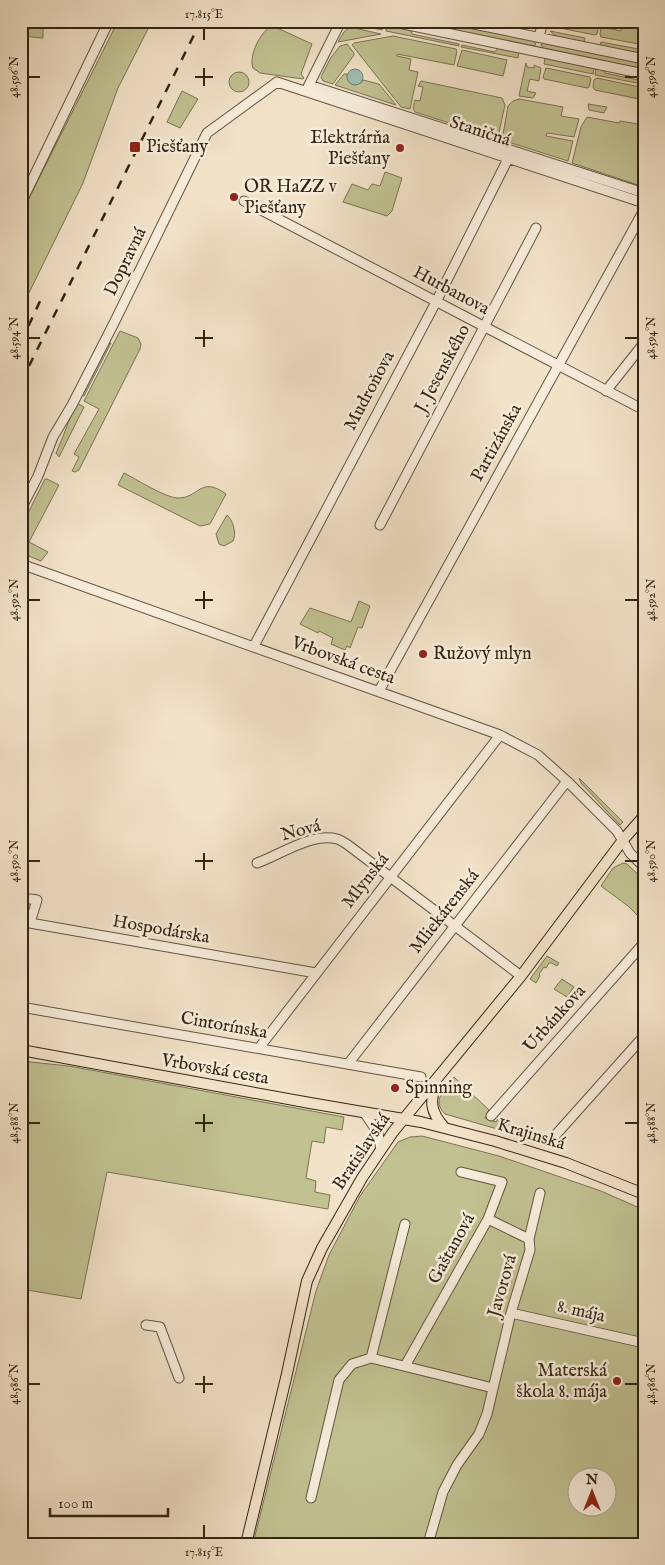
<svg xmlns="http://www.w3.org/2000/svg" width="665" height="1565" font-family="'IM FELL English',serif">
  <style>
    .green { fill: #c1c191; stroke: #7a7352; fill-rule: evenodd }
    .water { fill: #9cbeb1; stroke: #728172 }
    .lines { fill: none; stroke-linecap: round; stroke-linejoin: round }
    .minor-casing { stroke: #625440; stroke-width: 11 }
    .major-casing { stroke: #322513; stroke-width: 12 }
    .minor { stroke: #f7ecdb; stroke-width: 9 }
    .major { stroke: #f2e2c8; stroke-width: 10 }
    .rail { stroke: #322513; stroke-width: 2.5; stroke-dasharray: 9 9; stroke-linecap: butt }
    .ticks { fill: none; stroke: #322513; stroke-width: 2 }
    .poi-dot { fill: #8f2418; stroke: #f7ecdb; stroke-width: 2 }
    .labels { text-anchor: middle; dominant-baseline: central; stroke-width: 5; stroke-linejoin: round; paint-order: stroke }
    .street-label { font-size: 18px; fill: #322513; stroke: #f7ecdb }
    .poi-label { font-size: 18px; fill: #322513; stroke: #f7ecdb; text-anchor: start }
    .neatline { fill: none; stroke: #322513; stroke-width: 2 }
    .ticks-label { font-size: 12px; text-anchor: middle; fill: #322513 }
  </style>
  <rect width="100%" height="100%" fill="#f2e2c8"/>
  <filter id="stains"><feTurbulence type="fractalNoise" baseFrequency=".004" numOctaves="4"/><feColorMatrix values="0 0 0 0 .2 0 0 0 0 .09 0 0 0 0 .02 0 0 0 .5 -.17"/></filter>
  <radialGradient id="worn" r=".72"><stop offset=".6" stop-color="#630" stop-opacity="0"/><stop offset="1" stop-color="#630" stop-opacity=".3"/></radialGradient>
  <path class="green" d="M21,21H43V38L21,36Z
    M118,21H152L118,88L83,183L21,309V214Z
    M354,21H363L383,25L382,30L349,23Z
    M408,21H441L533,40L536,44L532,47Z
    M548,21H600L597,34L595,35L550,26Z
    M602,21H608L607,28L621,31L623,21H644V45L601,37L600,34Z
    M387,25L411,30L412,34L459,44V46L386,31Z
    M273,26L312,44L301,74L304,78L303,79L260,73L253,68C248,57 261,29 273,26Z
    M350,27L381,34L338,42L344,32Z
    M550,31L585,38L584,42L557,37Z
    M393,36L456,49L457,51L454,65L397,54V56L411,59L409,70L418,72L410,109L401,107L352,45L354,43Z
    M601,42L644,50V54L600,46Z
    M543,43L644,63V70L544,49L541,45Z
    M347,44L354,53V55L333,84L323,81L321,77L330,59L340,46Z
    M462,45L495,52L498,48L519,52L518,58L461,47Z
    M462,50L507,60L503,76L457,66Z
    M545,58L594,68L593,74L544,64Z
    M526,63L527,67L534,68V65L541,68L539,81L530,79L527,91L536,93L533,98L519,96Z
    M546,68L590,77L591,79L589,87L587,88L544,79L543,77Z
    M596,68L603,69L605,73L643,81V84L595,75Z
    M229 82a10 10 0 1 1 20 0a10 10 0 1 1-20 0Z
    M344,74H347L348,80L354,85L361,83L363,80L379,84L396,105L335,85Z
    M597,78L644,88V100L595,90L593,87L594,80Z
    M421,81L502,98L505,105L498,137L496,138L415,112L413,108L415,100L420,101L423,87L418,86Z
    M182,91L198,99L180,128L167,122Z
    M519,99L563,107L561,116L579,119L574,137L547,133L546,136L573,141L568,161L502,140L508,106L513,101Z
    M588,104L607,107L604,113L589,110Z
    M587,117L619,123L620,121L644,125V187L572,163L581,127Z
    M385,172L402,178L392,211L387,216L343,202L352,184L368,190L372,184L380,186Z
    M120,331L138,338L141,344L140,349L79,470L75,472L72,471L79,457L74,454L99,409L84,401Z
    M111,343L84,396L81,395L106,345Z
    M77,403L84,407L59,457L56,453C64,436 68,420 77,403Z
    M124,473C136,479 164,497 177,498C199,499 200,475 226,494L210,524L200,526L118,485Z
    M45,479H47L59,485L29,542L48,552L41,561L21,553V527Z
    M227,515C233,520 237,534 233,541L224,546L219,544L216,534Z
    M359,601L370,606L362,628L358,627L350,648L347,646L345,650L331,644L333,638L319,631L318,633L300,624L310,608L351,622Z
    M579,778L623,822L620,825L581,783Z
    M623,863L627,864L644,880V910L638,916L628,906L601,886L613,868Z
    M547,956L559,963L557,966L552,963H549L546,968L544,967L539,974L540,976L536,983L530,979Z
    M562,979L574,987L567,997L554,989Z
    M21,1061L69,1066L344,1117L342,1130L326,1127L324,1143L312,1141L306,1178L316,1181L315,1192L330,1195L328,1209L107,1172L81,1299L21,1289Z
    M454,1077L489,1110L485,1118L496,1122L498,1119L519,1128V1131L525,1137L445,1114C431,1101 445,1088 454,1077Z
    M422,1136L499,1156L601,1191L644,1210V1544H253L316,1291L329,1255L360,1196L398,1142L410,1137ZM578,1478H608V1508H578Z"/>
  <path class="water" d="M347 77a8 8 0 1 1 16 0a8 8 0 1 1-16 0Z"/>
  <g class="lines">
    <g class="minor-casing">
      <path id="minor" d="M389,21L644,74
        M459,21L644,59
        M539,37L543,21
        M309,85L644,193
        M307,89L341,21
        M244,201L644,410
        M21,203L109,21
        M606,391L644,343
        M21,509L38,476L53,437L72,405L114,323L207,133L277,82L644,203
        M380,525L536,228
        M21,564L500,735L538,755L567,781L617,831L630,853L644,867
        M254,646L436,302L512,151
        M379,691L644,210
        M257,863C280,855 312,832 337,839C341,840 345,843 348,845L521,976
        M30,899L37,900L30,923L316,973
        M21,1007L421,1077
        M259,1048L500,735
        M348,1064L567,781
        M364,1112L378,1133L381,1150
        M491,1116L644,943
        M552,1139L644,1036
        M488,1219L529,1239
        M511,1313L644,1343
        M146,1325L160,1327L179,1378
        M371,1358L493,1388
        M405,1366L488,1219L502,1182L461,1172
        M311,1498L339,1380L352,1364L371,1358L405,1224
        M428,1544L443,1492L457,1465L479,1434L487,1414L511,1313L530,1250L529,1239L540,1193"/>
    </g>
    <g class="major-casing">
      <path id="major" d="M21,1050L310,1103L421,1122L495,1141L566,1163L644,1194
        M435,1081C431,1102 429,1110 444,1127
        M246,1544L286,1378L307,1281L322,1248L362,1178L393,1132L521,976L623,840L644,816"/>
    </g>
    <use href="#minor" class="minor"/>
    <use href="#major" class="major"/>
    <path class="rail" d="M21,342L41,299
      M21,382L201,21"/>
  </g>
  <path class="ticks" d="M204,28V40M204,68V86M28,77H40M195,77H213M625,77H638M204,330V347M28,338H40M195,338H213M625,338H638M204,591V609M28,600H40M195,600H213M625,600H638M204,853V870M28,861H40M195,861H213M625,861H638M204,1114V1132M28,1123H40M195,1123H213M625,1123H638M204,1376V1393M28,1384H40M195,1384H213M625,1384H638M204,1525V1538"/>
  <g class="poi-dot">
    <rect x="129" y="141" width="12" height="12" rx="2.5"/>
    <circle cx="400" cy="148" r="5"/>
    <circle cx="234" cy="197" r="5"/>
    <circle cx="423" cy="654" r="5"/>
    <circle cx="395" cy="1088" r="5"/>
    <circle cx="617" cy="1381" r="5"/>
  </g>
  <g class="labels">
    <g class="street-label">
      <text transform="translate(480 132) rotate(18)">Staničná</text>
      <text transform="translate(126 262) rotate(-64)">Dopravná</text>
      <text transform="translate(451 291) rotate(28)">Hurbanova</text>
      <text transform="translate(443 369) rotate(-62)">J. Jesenského</text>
      <text transform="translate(370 391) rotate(-62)">Mudroňova</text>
      <text transform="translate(497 443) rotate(-61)">Partizánska</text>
      <text transform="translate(343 661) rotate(20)">Vrbovská cesta</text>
      <text transform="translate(301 831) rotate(-15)">Nová</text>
      <text transform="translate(366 881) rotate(-52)">Mlynská</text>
      <text transform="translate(445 912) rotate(-52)">Mliekárenská</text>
      <text transform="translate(161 930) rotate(10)">Hospodárska</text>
      <text transform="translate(555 1019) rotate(-48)">Urbánkova</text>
      <text transform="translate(224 1026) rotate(10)">Cintorínska</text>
      <text transform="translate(215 1070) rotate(10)">Vrbovská cesta</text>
      <text transform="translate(531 1135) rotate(17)">Krajinská</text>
      <text transform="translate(362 1152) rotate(-56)">Bratislavská</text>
      <text transform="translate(452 1249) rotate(-61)">Gaštanová</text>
      <text transform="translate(503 1286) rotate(-74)">Javorová</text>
      <text transform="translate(581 1312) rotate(13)">8. mája</text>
    </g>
    <g class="poi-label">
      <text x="390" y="138" text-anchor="end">Elektrárňa<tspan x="390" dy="21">Piešťany</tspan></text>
      <text x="146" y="147">Piešťany</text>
      <text x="244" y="187">OR HaZZ v<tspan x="244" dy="21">Piešťany</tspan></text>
      <text x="433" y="654">Ružový mlyn</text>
      <text x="405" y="1088">Spinning</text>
      <text x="607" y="1371" text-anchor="end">Materská<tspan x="607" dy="21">škola 8. mája</tspan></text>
    </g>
  </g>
  <rect width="665" height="1565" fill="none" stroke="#f2e2c8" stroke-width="55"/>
  <g transform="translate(592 1492)"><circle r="24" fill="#f7ecdb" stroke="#a89c8b"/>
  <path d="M0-4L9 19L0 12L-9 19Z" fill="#8f2418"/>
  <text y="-8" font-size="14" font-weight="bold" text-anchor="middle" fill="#322513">N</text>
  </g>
  <path d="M50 1508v8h118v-8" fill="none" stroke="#322513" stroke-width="2.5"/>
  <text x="58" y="1508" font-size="15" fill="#322513" stroke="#f7ecdb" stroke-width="4" paint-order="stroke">100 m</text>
  <rect x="28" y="28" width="610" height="1510" class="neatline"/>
  <g class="ticks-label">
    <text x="204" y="18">17.815°E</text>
    <text transform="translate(14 77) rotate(-90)" y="4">48.596°N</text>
    <text transform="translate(651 77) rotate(-90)" y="4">48.596°N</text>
    <text transform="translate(14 338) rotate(-90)" y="4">48.594°N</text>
    <text transform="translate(651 338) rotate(-90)" y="4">48.594°N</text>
    <text transform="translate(14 600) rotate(-90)" y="4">48.592°N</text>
    <text transform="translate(651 600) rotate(-90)" y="4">48.592°N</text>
    <text transform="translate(14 861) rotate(-90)" y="4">48.590°N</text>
    <text transform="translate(651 861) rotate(-90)" y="4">48.590°N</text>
    <text transform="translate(14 1123) rotate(-90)" y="4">48.588°N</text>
    <text transform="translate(651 1123) rotate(-90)" y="4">48.588°N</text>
    <text transform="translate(14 1384) rotate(-90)" y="4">48.586°N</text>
    <text transform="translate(651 1384) rotate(-90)" y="4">48.586°N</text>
    <text x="204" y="1556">17.815°E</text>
  </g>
  <rect width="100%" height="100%" filter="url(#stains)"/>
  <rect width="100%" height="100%" fill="url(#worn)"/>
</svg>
